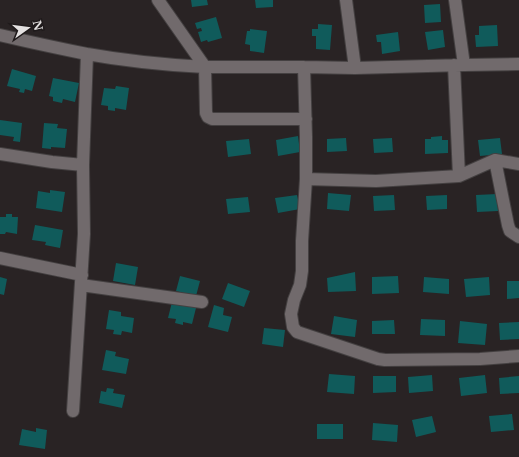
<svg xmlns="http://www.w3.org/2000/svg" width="519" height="457" font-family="'Libre Baskerville',serif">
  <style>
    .building { fill: #105b5b }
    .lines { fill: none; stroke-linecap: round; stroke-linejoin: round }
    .minor-casing { stroke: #444041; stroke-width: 14 }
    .minor { stroke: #716a6c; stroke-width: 12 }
  </style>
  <rect width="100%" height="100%" fill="#292324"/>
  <path class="building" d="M191,0H207L208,5L192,7Z
    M255,0H273V7L256,8Z
    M440,4L441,22L425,23L424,5Z
    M216,17L222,38L208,42L207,40L201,42L198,32L202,31L201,28L197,29L195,23Z
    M318,24L332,25L330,50L316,49V36H312V29H318Z
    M497,25L498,46L476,47L475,35H479V26Z
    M250,29L267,31L264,53L250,51V45L245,44L247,31H250Z
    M443,30L445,47L428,50L425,32Z
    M398,32L400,51L382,54L381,42H377L376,35Z
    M12,69L36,76L32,91L25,89L24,93L19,92L20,89L7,86Z
    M53,78L79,83L75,102L63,99L62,103L53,101V97L49,96Z
    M116,86L129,88L126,110L115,108V111L108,110V106L101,105L104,88L115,89Z
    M0,120L22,123L20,142L13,141L14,137L0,135Z
    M44,123L58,124L57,128L67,129L65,148L51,147V149L42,148Z
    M298,136L300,152L278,156L276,140Z
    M442,136V140H448V153L425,154V139H431V137Z
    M346,138L347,151L327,152V139Z
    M392,138L393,152L374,153L373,139Z
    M500,138L502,154L480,156L478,140Z
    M249,139L251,154L228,157L226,141Z
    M50,190L65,192L62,212L36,208L38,191L50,193Z
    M328,193L351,195L349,211L327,209Z
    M497,194L498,211L477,212L476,195Z
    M297,195L300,209L278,213L275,198Z
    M394,195L395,210L374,211L373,196Z
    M447,195V209L427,210L426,196Z
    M248,197L250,212L228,214L226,199Z
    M6,214H12V217H18L17,234L6,232L5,234H0V217H6Z
    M35,225L63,230L60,248L45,245L46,242L32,240Z
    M116,263L138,267L135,285L113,281Z
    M355,272L356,291L328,292L327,278Z
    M180,276L200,281L196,296L176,291Z
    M398,276L399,293L372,294V277Z
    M0,277L7,279L4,295L0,294Z
    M424,277L449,279V294L423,292Z
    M489,277L490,295L466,297L464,279Z
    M507,281H519V298L507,299Z
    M228,283L250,291L244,307L222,299Z
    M172,302L196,308L192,324L183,322V325L175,323L176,319L168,318Z
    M214,305L224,308L223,315L232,317L228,332L208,327Z
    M109,310L121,312V316L134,318L132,333L122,331L121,335L113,334L114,330L106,329Z
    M334,316L357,320L355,337L331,334Z
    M421,319L445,320V336L420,335Z
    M394,320L395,334H372V321Z
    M460,321L487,324L485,345L458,343Z
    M519,322V339L500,340L499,323Z
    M264,328L285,330L283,347L262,344Z
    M106,350L116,352L115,356L129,359L126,374L102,370Z
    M329,374L355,376L354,394L327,392Z
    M432,375L433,391L409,393L408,377Z
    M485,375L487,393L461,396L459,378Z
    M373,376H396V392L373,393Z
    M519,376V393L500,394L499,378Z
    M107,388L114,389L113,393L125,395L122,408L99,403L101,391L106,392Z
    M512,414L514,430L491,432L489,416Z
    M432,416L436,432L416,437L412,420Z
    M373,423L398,425L397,442L372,440Z
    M317,424H343V439H317Z
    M36,428L47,430L45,449L19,445L22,429L36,432Z"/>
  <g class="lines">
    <g class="minor-casing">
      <path id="minor" d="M158,0L205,67H304L355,68L464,65L519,64
        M346,0L355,68
        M455,0L464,65
        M0,35C29,42 58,48 87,54C126,61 166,65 205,67L206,113L208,117L212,119H306
        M454,65L459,176
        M304,67L306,137V179L302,241V271L300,285L294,300L291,314L293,327L297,332L378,359L385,360L480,359L519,356
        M0,154L52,162L83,165
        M495,160L508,225L510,231L519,237
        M306,179L376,181L459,176L495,160L519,164
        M0,258L82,275
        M81,285L202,302
        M73,411L84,234L83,165L87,54"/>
    </g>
    <use href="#minor" class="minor"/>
  </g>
  <g transform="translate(28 28) rotate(76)" stroke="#1f1a1b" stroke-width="3" paint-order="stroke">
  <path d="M0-3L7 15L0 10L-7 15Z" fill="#e4e1e1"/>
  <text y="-6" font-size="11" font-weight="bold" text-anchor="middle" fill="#e4e1e1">N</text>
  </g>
</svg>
